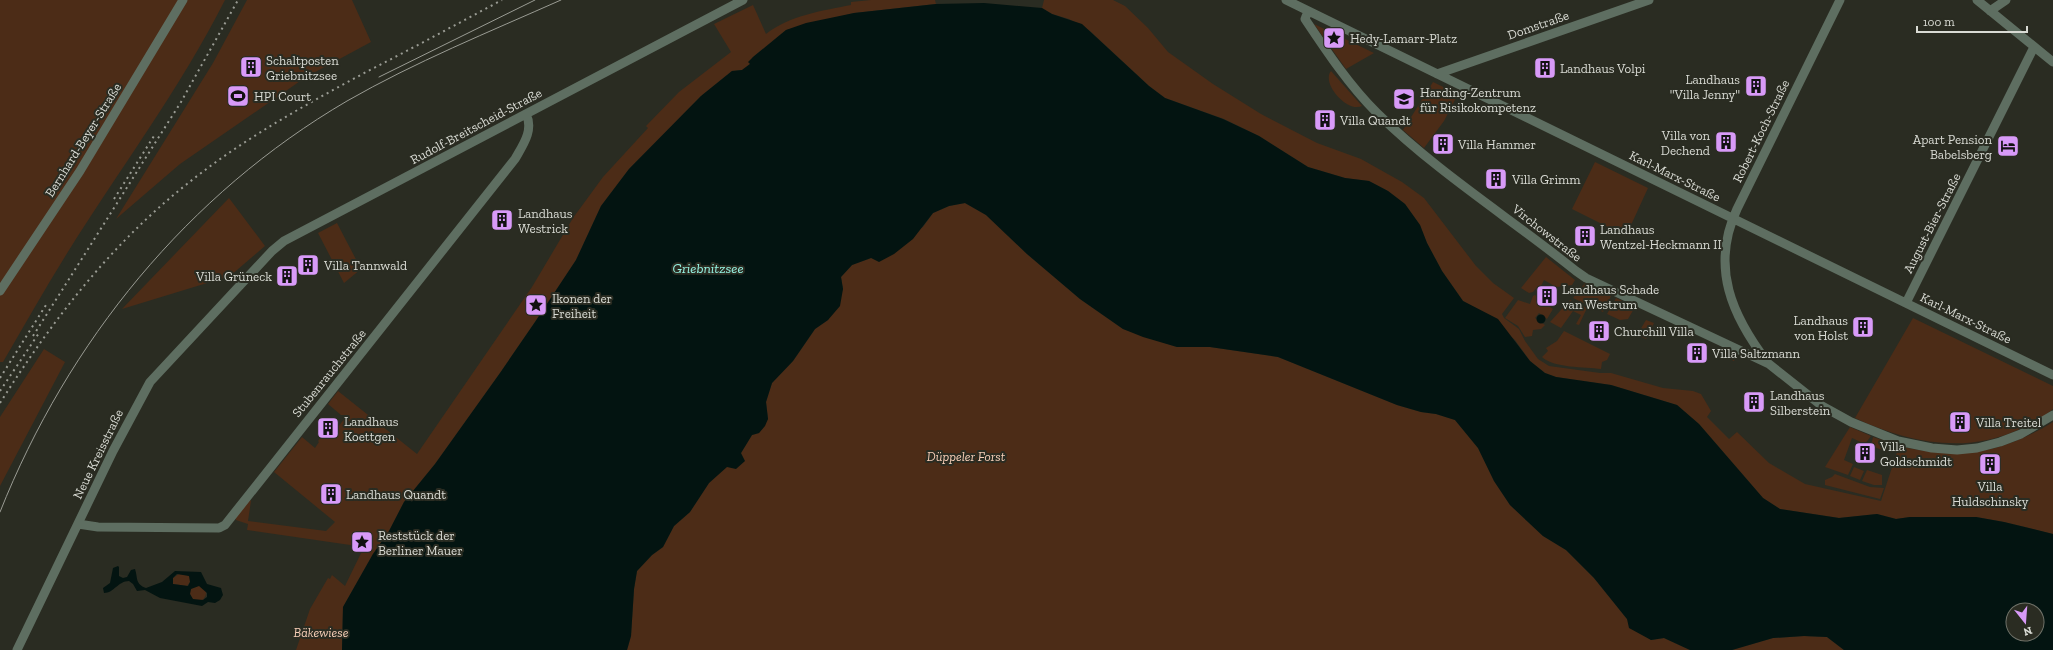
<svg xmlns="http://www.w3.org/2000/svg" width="2053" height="650" font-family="'Zilla Slab',serif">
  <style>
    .green { fill: #4c2c17 }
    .water { fill: #031411; fill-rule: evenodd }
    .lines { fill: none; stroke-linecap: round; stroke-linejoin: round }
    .minor { stroke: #5e6e61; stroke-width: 9 }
    .tram { stroke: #9a9c94; stroke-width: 1 }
    .rail { stroke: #9a9c94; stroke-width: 2; stroke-dasharray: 2 4; stroke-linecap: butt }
    .labels { text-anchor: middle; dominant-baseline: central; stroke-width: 4; stroke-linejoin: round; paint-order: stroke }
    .street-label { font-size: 13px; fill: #d9dbd4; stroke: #2a2c22 }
    .poi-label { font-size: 13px; fill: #d9dbd4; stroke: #2a2c22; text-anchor: start }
    .park-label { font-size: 13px; font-style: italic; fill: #f8cfb8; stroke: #2a2c22 }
    .water-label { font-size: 14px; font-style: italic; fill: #96f5e4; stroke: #2a2c22 }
  </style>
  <rect width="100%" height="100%" fill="#2a2c22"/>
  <path class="green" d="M0,0H225C180,89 119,170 66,255C44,290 24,326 3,362H0Z
    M247,0H352L371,42L306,77L180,164L116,219L213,63Z
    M871,0H935L936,4L854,13L786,30L753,57L750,64L742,70L732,71L701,96L629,169L601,206L576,260L535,322L500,373L435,464L404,502L389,531L373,554L343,607L342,650H296L310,609L328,578L330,579L332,575L345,586L364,547L247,530L248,524L236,520L235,516L249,499L251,501L248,521L326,531L335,522L274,472L302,437L315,448L319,442L318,441L324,433L330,437L345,418V415H341L328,404L338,391L417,454L532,287L573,218L603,177L648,128L646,126L679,92L731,52L714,24L753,5L766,34C791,15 821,11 851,5V2Z
    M1044,0H1113L1125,6L1148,28L1168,52L1213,84L1261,114L1317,143L1361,159L1402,182L1424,198L1476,266L1493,283L1514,298L1502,314L1504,318L1519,329L1525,341L1538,359L1549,366L1600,373H1611L1663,388L1693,391L1701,394L1711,411L1707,417L1729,439L1737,432L1769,463L1805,484L1881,501L1899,446C1958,460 2001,454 2053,422V534L2004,522L1976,517H1910L1896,519L1877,514L1839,518L1780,509L1763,498L1699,424L1677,405L1611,385L1556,377L1545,373L1530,361L1515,340L1481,311L1463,301L1442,271L1427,243L1420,225L1405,204L1388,191L1369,181L1345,178L1308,167L1259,136L1224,119L1165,98L1149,86L1090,31L1069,19L1052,14L1042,8Z
    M1314,24L1374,53L1346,69Z
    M1331,71L1362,106C1347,113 1321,83 1331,71Z
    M1433,82L1458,94L1444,121L1424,148L1403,130Z
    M1595,162L1648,188L1626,236L1572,209Z
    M229,198L265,246L230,276L122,309Z
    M965,203L986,215L1027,254L1080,299L1123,329L1177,347H1210L1278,357L1397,405L1421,412L1436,414L1455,420L1478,448L1494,481L1510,505L1543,536L1566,550L1594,578L1627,619L1651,640L1664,638L1690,650H627L631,636L634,589L637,571L652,555L663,547L674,526L690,512L709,483L741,453L752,435L759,433L768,419L766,402L772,383L793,361L815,329L828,320L843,289L841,277L852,265L871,258L923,227L933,213L949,206Z
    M337,223L361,269L344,283L318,233Z
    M1546,257L1575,280L1572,285L1556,287L1544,280L1540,288L1538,286L1533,292L1529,293L1521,288Z
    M1585,283L1611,296L1603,312L1573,298Z
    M1535,295L1539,298V304L1543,306L1547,305L1553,309L1547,319L1539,313L1535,318L1545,325L1541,329L1533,330L1532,336L1525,337L1518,326L1505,318L1518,300L1530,304L1533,296Z
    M1616,298L1635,307L1628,319L1620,320L1607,314Z
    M1570,300L1587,308L1579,325L1576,324L1581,315L1573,311L1561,328L1550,322Z
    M1913,318L2053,386V409C2044,417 2033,423 2022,428C1967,455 1908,443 1855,418Z
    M1646,320L1654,323L1646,339L1637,335Z
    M1564,331L1610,354L1607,360L1602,362L1601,369C1585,367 1553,368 1542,357L1548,351L1546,348L1557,341Z
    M44,349L65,362L0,486V417Z
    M1727,350L1737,354L1734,361L1724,356Z
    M1850,427L1871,436L1865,444L1852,438L1844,460L1853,464L1848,475L1825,467Z
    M1873,437L1894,444L1891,453L1871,446Z
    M1854,467L1864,471L1860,480L1850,476Z
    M1867,470L1882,475V485H1874L1862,481Z
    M1835,474L1870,487L1884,488L1880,499L1825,485V480L1832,477Z
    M179,574L187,575L190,577V582L187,586L173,584V578Z
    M190 593a8 8 0 1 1 16 0a8 8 0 1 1-16 0Z
    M1804,636L1827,637L1844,650H1732L1773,638Z"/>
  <path class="water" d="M984,3L1042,8L1052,14L1082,24L1149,86L1165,98L1223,119L1259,136L1308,167L1345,178L1369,181L1388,191L1405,204L1420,225L1427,243L1442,271L1463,301L1498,319L1530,361L1545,373L1556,377L1611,385L1677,405L1699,424L1763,498L1780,509L1839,518L1877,514L1896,519L1910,517H1976L2004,522L2053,534V650H1844L1827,637L1804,636L1773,638L1732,650H1690L1664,638L1651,640L1629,628L1627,619L1594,578L1566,550L1543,536L1510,505L1494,481L1478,448L1455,420L1436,414L1421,412L1397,405L1278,357L1210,347H1177L1143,337L1123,329L1080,299L1027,254L986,215L965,203L949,206L933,213L913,239L894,254L879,262L871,258L852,265L841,277L843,289L840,306L828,320L815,329L793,361L772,383L766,402L768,419L765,426L759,433L752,435L741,453L745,461L736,469L727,467L709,483L690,512L674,526L663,547L652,555L637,571L634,589L631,636L627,650H342L343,607L373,554L389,531L404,502L435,464L500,373L535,322L576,260L601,206L629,169L701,96L732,71L742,70L750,64L748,62L753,57L786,30L806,23L854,13L936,4ZM2013,610H2037V634H2013Z
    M1536.5 319a4.5 4.5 0 1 1 9 0a4.5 4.5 0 1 1-9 0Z
    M118,566L119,567V576L123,578L127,577L131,570L135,569C138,578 135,584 146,588L162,582L175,571L201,572L207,584L221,588L223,595L220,600L215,603L208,602L202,606L160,598L145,590L137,591L133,584L129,581C118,581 114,593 104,593L103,588L110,583L113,568ZM177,574L189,576L190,582L188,586L173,584V578ZM199,586L207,593V597L203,600L193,599L190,594L191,589Z"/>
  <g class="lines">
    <path class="minor" d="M1286,0L2053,375
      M1977,0L2053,62
      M1308,11L1305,19C1327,52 1349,85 1377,113C1437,172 1510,218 1576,271L1586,278L1769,364L1822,406L1851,422L1898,441L1932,448L1957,450L1977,448L2000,442L2021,434L2053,415
      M1990,11L2006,0
      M1437,74L1649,0
      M0,291L80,171L183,0
      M1906,303L2034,47
      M1768,363C1732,316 1710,267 1737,209L1840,0
      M78,524L98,527L219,528L225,525L515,159C523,145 534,130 526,114
      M17,650L113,451L150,382L272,251L284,241L743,0"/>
    <path class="tram" d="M379,77L535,0
      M0,512C68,341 188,194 347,101C415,62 489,32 561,0"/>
    <path class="rail" d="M114,199L154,136
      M33,336L181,102L238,0
      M0,378L46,305
      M0,391L39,333
      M0,403C52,321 110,245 187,184C243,139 305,105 368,71C413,48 457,24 502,0"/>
  </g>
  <defs>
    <g id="sight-square" transform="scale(1.15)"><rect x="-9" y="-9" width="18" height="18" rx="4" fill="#d89af8" stroke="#2a2c22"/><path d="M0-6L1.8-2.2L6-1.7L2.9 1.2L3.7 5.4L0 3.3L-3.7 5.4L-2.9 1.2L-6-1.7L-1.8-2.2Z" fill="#111"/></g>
    <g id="building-square" transform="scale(1.15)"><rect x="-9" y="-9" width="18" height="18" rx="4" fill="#d89af8" stroke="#2a2c22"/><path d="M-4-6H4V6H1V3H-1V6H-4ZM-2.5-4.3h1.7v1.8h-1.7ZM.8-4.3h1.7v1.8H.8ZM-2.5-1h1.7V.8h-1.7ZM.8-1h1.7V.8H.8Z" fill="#111"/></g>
    <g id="stadium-square" transform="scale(1.15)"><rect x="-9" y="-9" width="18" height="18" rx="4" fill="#d89af8" stroke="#2a2c22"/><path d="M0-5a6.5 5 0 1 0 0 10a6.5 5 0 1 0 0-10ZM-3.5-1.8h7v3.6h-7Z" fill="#111"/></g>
    <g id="university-square" transform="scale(1.15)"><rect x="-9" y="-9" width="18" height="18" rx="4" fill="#d89af8" stroke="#2a2c22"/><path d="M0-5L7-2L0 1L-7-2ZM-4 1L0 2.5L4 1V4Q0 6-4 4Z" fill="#111"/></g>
    <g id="hotel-square" transform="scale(1.15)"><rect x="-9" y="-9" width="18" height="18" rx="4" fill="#d89af8" stroke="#2a2c22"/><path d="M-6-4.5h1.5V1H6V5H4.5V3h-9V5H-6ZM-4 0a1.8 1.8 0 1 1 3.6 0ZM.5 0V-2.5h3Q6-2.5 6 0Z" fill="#111"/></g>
  </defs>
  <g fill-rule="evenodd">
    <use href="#sight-square" x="1334" y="38"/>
    <use href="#building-square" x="251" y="67"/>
    <use href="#building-square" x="1545" y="68"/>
    <use href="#building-square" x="1756" y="86"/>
    <use href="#stadium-square" x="238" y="96"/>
    <use href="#university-square" x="1404" y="99"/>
    <use href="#building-square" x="1325" y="120"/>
    <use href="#building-square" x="1726" y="142"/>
    <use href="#building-square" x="1443" y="144"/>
    <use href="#hotel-square" x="2008" y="146"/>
    <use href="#building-square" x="1496" y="179"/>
    <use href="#building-square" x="502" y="220"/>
    <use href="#building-square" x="1585" y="236"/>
    <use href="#building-square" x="308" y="265"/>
    <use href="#building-square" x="287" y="276"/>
    <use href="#building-square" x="1547" y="296"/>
    <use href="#sight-square" x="536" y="305"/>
    <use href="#building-square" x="1863" y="327"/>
    <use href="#building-square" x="1599" y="331"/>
    <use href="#building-square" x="1697" y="353"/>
    <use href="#building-square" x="1754" y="402"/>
    <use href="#building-square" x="1960" y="422"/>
    <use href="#building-square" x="328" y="428"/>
    <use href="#building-square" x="1865" y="453"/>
    <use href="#building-square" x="1990" y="464"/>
    <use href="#building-square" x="331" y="494"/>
    <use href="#sight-square" x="362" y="542"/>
  </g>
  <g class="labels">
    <g class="street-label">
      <text transform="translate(1538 25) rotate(-19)">Domstraße</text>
      <text transform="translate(476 126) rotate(-28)">Rudolf-Breitscheid-Straße</text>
      <text transform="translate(1761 131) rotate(-64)">Robert-Koch-Straße</text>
      <text transform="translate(83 140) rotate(-58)">Bernhard-Beyer-Straße</text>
      <text transform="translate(1675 176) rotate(26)">Karl-Marx-Straße</text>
      <text transform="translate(1932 223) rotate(-63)">August-Bier-Straße</text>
      <text transform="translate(1547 233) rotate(38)">Virchowstraße</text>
      <text transform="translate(1966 318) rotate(26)">Karl-Marx-Straße</text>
      <text transform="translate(329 373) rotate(-51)">Stubenrauchstraße</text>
      <text transform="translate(98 454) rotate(-64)">Neue Kreisstraße</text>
    </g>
    <g class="poi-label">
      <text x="1350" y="38">Hedy-Lamarr-Platz</text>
      <text x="266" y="60">Schaltposten<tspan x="266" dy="15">Griebnitzsee</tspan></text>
      <text x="1560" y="68">Landhaus Volpi</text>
      <text x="1740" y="79" text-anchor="end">Landhaus<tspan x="1740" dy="15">"Villa Jenny"</tspan></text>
      <text x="1420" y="92">Harding-Zentrum<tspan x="1420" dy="15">für Risikokompetenz</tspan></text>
      <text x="254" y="96">HPI Court</text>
      <text x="1340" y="120">Villa Quandt</text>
      <text x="1710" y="135" text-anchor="end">Villa von<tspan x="1710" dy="15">Dechend</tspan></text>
      <text x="1992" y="139" text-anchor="end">Apart Pension<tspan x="1992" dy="15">Babelsberg</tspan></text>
      <text x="1458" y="144">Villa Hammer</text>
      <text x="1512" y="179">Villa Grimm</text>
      <text x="518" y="213">Landhaus<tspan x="518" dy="15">Westrick</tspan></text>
      <text x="1600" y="229">Landhaus<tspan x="1600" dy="15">Wentzel-Heckmann II</tspan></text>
      <text x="324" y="265">Villa Tannwald</text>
      <text x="272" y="276" text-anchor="end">Villa Grüneck</text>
      <text x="1562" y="289">Landhaus Schade<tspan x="1562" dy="15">van Westrum</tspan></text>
      <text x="552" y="298">Ikonen der<tspan x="552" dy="15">Freiheit</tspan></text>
      <text x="1848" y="320" text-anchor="end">Landhaus<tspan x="1848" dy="15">von Holst</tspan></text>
      <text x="1614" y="331">Churchill Villa</text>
      <text x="1712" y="353">Villa Saltzmann</text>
      <text x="1770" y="395">Landhaus<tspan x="1770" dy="15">Silberstein</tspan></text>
      <text x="344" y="421">Landhaus<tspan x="344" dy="15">Koettgen</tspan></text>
      <text x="1976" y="422">Villa Treitel</text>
      <text x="1880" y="446">Villa<tspan x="1880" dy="15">Goldschmidt</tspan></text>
      <text x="1990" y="486" text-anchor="middle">Villa<tspan x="1990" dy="15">Huldschinsky</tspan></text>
      <text x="346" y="494">Landhaus Quandt</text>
      <text x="378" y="535">Reststück der<tspan x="378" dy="15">Berliner Mauer</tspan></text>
    </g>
    <g class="park-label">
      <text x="966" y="456">Düppeler Forst</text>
      <text x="321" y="632">Bäkewiese</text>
    </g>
    <g class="water-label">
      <text x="708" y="268">Griebnitzsee</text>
    </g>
  </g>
  <g transform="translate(2025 622) rotate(163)"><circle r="19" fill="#2a2c22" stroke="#707269"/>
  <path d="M0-3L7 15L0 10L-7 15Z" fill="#d89af8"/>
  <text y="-6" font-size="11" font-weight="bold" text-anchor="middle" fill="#d9dbd4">N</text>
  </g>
  <path d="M1917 26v6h110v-6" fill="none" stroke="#d9dbd4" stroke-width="2"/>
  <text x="1923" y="26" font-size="12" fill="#d9dbd4" stroke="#2a2c22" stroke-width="3" paint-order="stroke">100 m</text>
</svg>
